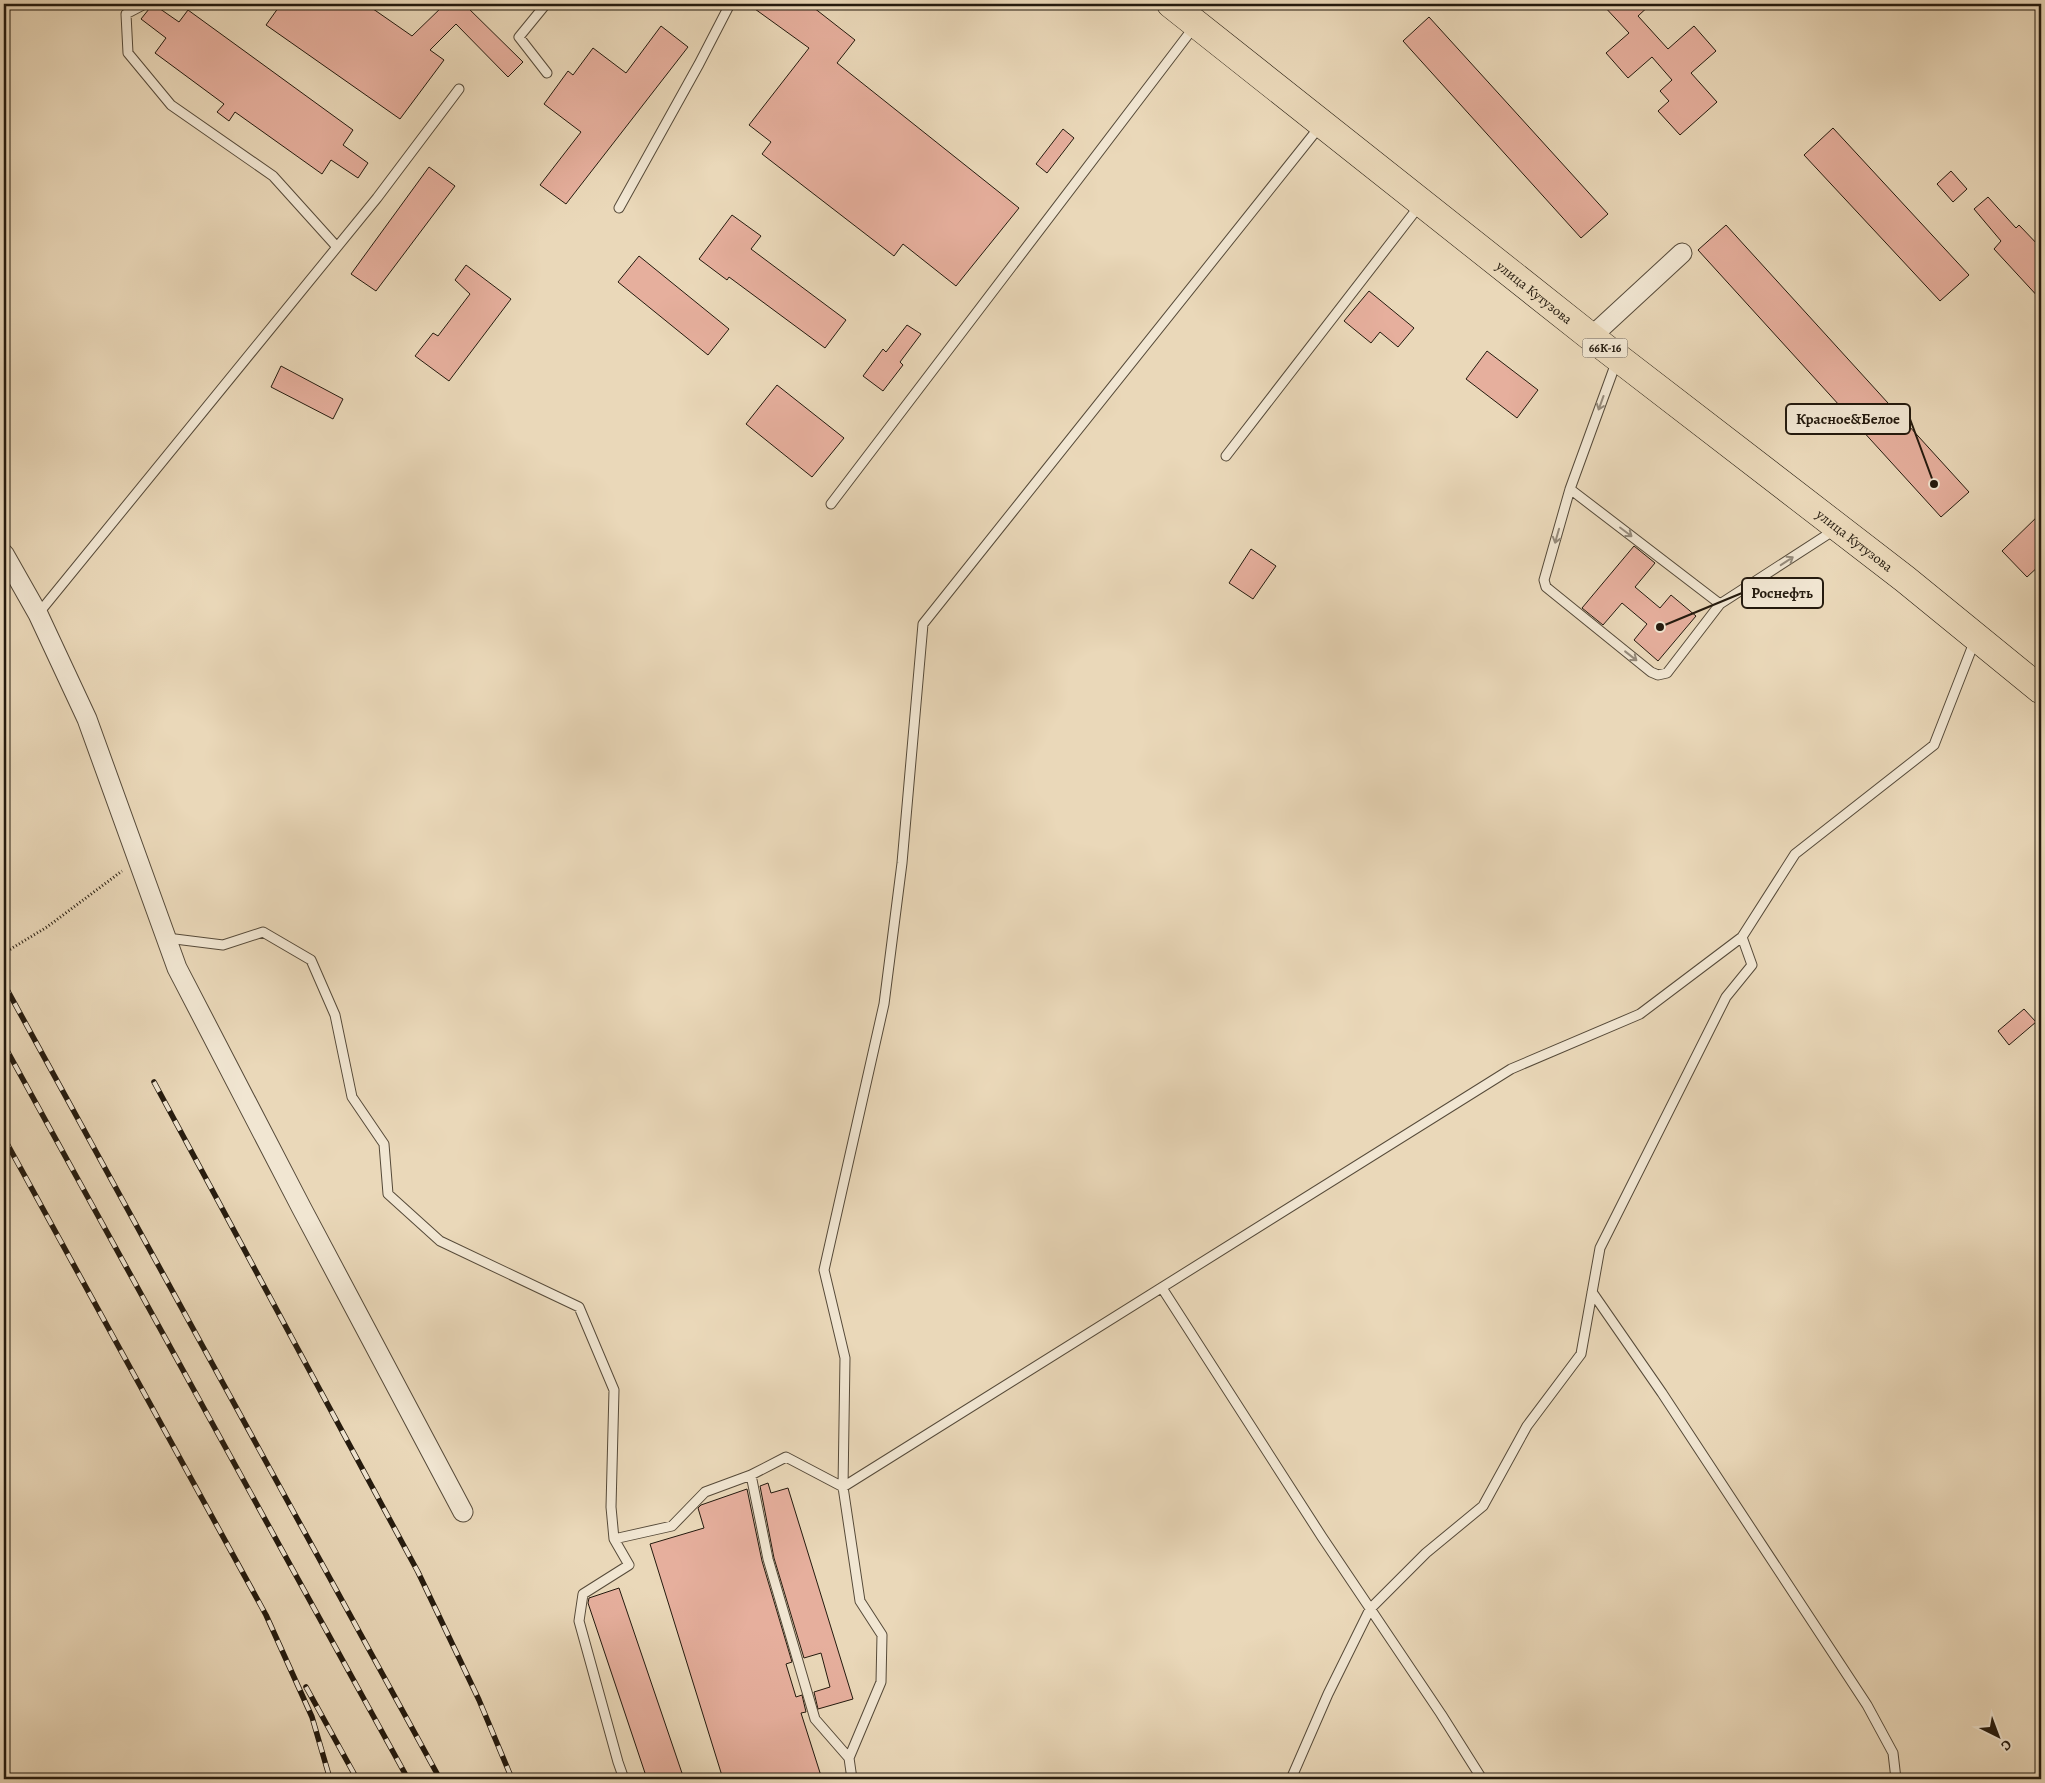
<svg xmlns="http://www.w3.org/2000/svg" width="2045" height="1783" font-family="Alegreya,serif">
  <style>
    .building { fill: #e6af9d; stroke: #241a0e }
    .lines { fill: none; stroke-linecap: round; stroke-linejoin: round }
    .service-casing { stroke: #564a39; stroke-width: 11 }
    .minor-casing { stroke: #564a39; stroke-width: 21 }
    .primary-casing { stroke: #241a0e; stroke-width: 29 }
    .path { stroke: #241a0e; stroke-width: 3; stroke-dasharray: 1 2.5; stroke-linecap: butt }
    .service { stroke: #f1e6d2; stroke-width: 9 }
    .minor { stroke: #f1e6d2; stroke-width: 19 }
    .primary { stroke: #ead8b9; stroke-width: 28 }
    .rail-casing { stroke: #241a0e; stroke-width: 5.5 }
    .rail { stroke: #f1e6d2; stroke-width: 4; stroke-dasharray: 11; stroke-linecap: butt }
    .oneway { stroke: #958a7a }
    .labels { text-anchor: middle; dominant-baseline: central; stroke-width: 4; stroke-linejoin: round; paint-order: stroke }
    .shield { fill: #f1e6d2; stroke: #625749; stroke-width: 1 }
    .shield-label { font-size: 12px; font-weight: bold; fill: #241a0e }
    .street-label { font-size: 14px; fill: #241a0e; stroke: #f1e6d2 }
    .leader { fill: none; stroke: #241a0e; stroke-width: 2 }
    .callout-dot { fill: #241a0e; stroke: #f1e6d2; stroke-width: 2 }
    .callout { fill: #f1e6d2; stroke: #241a0e; stroke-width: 2 }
    .callout-label { font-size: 15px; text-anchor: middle; font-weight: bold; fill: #241a0e }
  </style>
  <rect width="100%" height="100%" fill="#ead8b9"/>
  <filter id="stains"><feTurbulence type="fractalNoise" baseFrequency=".004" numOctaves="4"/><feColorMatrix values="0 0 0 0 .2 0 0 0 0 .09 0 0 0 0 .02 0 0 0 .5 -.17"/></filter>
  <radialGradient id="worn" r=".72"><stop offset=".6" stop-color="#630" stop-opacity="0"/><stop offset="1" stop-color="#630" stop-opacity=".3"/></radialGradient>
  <path class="building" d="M153,4L179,22L188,10L353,130L343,145L368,163L358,178L331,160L322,174L235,112L229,121L217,112L224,104L155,53L166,38L141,19Z
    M281,4H366L412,36L445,4H464L523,62L508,77L456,24L430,50L444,60L400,119L266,25Z
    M748,4H809L855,40L837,63L1019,208L956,286L903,244L894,256L762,154L771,142L749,125L809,48Z
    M1602,4H1651L1638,16L1668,49L1694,26L1716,51L1691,73L1717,102L1680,135L1658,111L1669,101L1660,91L1672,80L1652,57L1628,78L1606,53L1629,33Z
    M1429,17L1608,214L1581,238L1403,41Z
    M661,26L688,47L566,204L540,185L581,132L544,104L568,71L573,75L593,48L626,73Z
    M1833,128L1969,275L1940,301L1804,155Z
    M1063,129L1074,138L1047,173L1036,164Z
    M429,167L455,186L376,291L351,274Z
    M1951,171L1967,189L1953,202L1937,184Z
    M1988,197L2016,228L2019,225L2041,248V300L1994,249L2001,241L1974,209Z
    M732,215L761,236L751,249L846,320L825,348L729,277L727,280L699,259Z
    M1726,225L1969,492L1941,517L1698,250Z
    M639,256L729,329L708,355L618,282Z
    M466,265L511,299L449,381L415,356L433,333L438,336L470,294L455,280Z
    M1369,291L1414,328L1398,347L1380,332L1371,343L1344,321Z
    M907,325L921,334L900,362L903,365L883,391L863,376L883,349L886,352Z
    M1487,351L1538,390L1517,418L1466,379Z
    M281,366L343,399L333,419L271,387Z
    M777,385L844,438L812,477L746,424Z
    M2041,513V564L2027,577L2002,551Z
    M1634,546L1655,563L1635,587L1660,608L1671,595L1696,616L1658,661L1634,640L1647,624L1622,603L1603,625L1582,608Z
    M1251,549L1276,566L1253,599L1229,583Z
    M2024,1009L2036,1022L2009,1045L1998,1031Z
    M768,1483L771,1493L788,1488L853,1699L818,1709L814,1692L830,1687L821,1653L804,1658L774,1558L760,1486Z
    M747,1489L762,1561L792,1662L786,1664L796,1697L802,1695L806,1712L801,1713L822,1779H723L650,1544L704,1528L698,1508L701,1505Z
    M619,1588L684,1779H647L588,1603L589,1598Z"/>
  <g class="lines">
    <g class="service-casing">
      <path id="service" d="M145,4L126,14L128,53L171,105L273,176L337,247
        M546,4L519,37L547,73
        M619,208L699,64L730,4
        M1617,360L1570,489L1720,604L1836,529
        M1226,456L1420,205
        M1570,489L1544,580L1546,587L1651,672L1658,675L1667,673L1720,604
        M831,504L1194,27
        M38,614L377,198L459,89
        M167,938L223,945L263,932L311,960L335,1015L352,1097L384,1144L388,1194L440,1241L579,1307L614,1390L611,1507L614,1539L672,1526L705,1492L751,1475L786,1457L843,1487L1511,1069L1640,1014L1742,937L1795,854L1934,745L1975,640
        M1162,1288L1322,1537L1441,1714L1482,1779
        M1592,1292L1662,1393L1867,1705L1893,1753L1896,1779
        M751,1475L768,1559L815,1719L849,1758L852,1779
        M614,1539L629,1565L583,1594L579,1621L618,1762L624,1779
        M849,1758L881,1682L882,1635L860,1601L843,1487L845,1358L824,1270L884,1004L902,863L923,624L1321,125
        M1291,1779L1328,1694L1370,1609L1426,1553L1483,1506L1527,1426L1581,1354L1600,1248L1726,997L1752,965L1742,937"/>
    </g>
    <g class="minor-casing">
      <path id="minor" d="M1591,337L1682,253
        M4,554L38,614L87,719L177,968L301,1207L463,1512"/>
    </g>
    <g class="primary-casing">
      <g id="primary">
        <path id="s1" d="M1171,4L1591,337L1905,579L2041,690"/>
      </g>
    </g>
    <path class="path" d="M4,953L47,927L122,871"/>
    <use href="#service" class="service"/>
    <use href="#minor" class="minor"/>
    <use href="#primary" class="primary"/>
    <g class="rail-casing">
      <path id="rail" d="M4,984L440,1779
        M4,1045L408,1779
        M154,1082L418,1572L479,1700L512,1779
        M4,1138L266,1615L312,1717L330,1779
        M306,1687L357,1779"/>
    </g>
    <use href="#rail" class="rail"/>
  </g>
  <defs><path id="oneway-shaft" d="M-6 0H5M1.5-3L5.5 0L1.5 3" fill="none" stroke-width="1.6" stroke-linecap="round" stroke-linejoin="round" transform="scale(1.25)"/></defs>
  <g class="oneway">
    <use href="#oneway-shaft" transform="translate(1601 403) rotate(110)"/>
    <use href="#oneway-shaft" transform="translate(1626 532) rotate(37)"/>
    <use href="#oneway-shaft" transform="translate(1557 536) rotate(106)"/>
    <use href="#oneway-shaft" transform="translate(1787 561) rotate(-33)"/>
    <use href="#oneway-shaft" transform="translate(1631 656) rotate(38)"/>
  </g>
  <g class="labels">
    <rect class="shield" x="1582.5" y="338.5" width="45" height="19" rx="4"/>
    <g class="shield-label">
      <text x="1605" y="348">66К-16</text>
    </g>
    <g class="street-label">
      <text stroke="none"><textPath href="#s1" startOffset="464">улица Кутузова</textPath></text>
      <text stroke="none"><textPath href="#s1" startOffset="869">улица Кутузова</textPath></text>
    </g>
  </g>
  <path class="leader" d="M1934 484L1910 419M1660 627L1742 593"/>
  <g class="callout-dot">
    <circle cx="1934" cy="484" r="5"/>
    <circle cx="1660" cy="627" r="5"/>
  </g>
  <g class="callout">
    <rect x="1786" y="404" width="124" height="30" rx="5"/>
    <rect x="1742" y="578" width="81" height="30" rx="5"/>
  </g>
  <g class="callout-label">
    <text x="1848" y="424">Красное&amp;Белое</text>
    <text x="1782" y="598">Роснефть</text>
  </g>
  <rect width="2045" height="1783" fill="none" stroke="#ead8b9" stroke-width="20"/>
  <rect x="5" y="5" width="2035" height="1773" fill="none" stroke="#241a0e" stroke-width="2.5"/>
  <rect x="10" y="10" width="2025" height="1763" fill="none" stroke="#241a0e"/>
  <g transform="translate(1998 1736) rotate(138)" stroke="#f1e6d2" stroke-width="4" paint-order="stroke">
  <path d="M0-4L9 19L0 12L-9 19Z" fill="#241a0e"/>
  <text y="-8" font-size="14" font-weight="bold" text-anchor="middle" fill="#241a0e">С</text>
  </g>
  <rect width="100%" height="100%" filter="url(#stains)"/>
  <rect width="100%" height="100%" fill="url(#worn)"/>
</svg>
